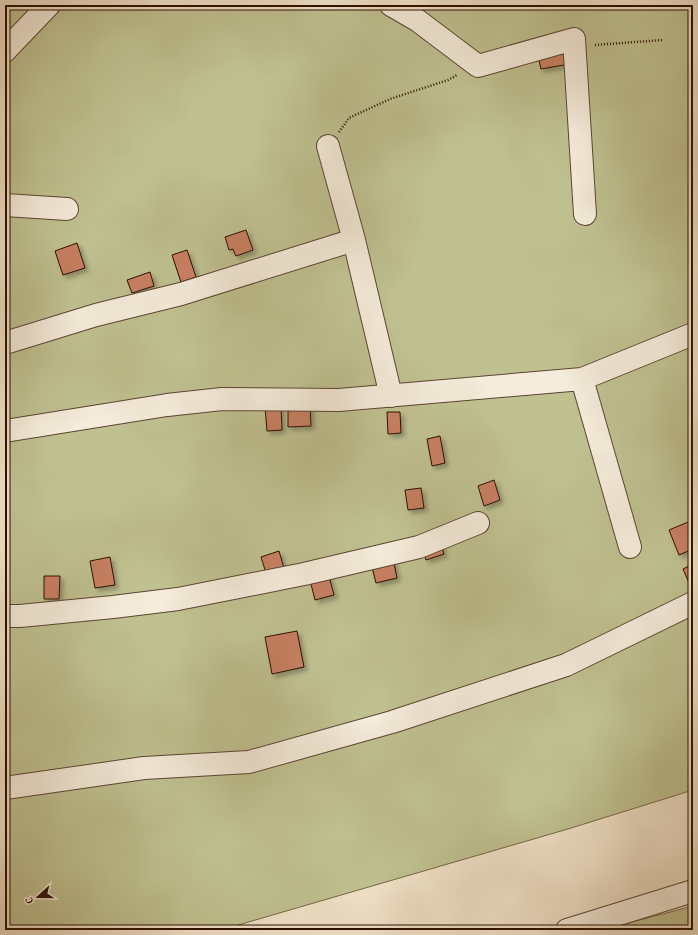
<svg xmlns="http://www.w3.org/2000/svg" width="698" height="935" font-family="'Gentium Book Plus',serif">
  <style>
    .green { fill: #c0c191; stroke: #766848 }
    .building { fill: #c78062; stroke: #2b0f00; filter: url(#shadow) }
    .lines { fill: none; stroke-linecap: round; stroke-linejoin: round }
    .minor-casing { stroke: #5c4432; stroke-width: 24 }
    .path { stroke: #2b0f00; stroke-width: 2.5; stroke-dasharray: 1 2; stroke-linecap: butt }
    .minor { stroke: #f5ecdb; stroke-width: 22 }
  </style>
  <defs>
    <filter id="shadow"><feDropShadow dx="3.5" dy="3.5" stdDeviation="2" flood-color="#0004"/></filter>
  </defs>
  <rect width="100%" height="100%" fill="#f0e1c7"/>
  <filter id="stains"><feTurbulence type="fractalNoise" baseFrequency=".005" numOctaves="4"/><feColorMatrix values="0 0 0 0 .2 0 0 0 0 .09 0 0 0 0 .02 0 0 0 .5 -.17"/></filter>
  <radialGradient id="worn" r=".72"><stop offset=".6" stop-color="#630" stop-opacity="0"/><stop offset="1" stop-color="#630" stop-opacity=".3"/></radialGradient>
  <path class="green" d="M5,5H693V790L568,829L221,930H5Z
    M693,906V930H602Z"/>
  <path class="building" d="M566,46L569,64L541,69L537,51Z
    M246,230L253,250L236,256L233,249L229,250L225,237Z
    M77,243L85,268L63,275L55,251Z
    M187,250L196,277L181,282L172,255Z
    M150,272L154,286L132,293L127,280Z
    M310,405L311,426L288,427V406Z
    M281,406L282,430L267,431L265,407Z
    M387,412H400L401,433L388,434Z
    M440,436L445,463L432,466L427,439Z
    M494,480L500,500L484,506L478,486Z
    M421,488L424,508L408,510L405,490Z
    M693,520V549L679,555L669,530Z
    M440,541L444,554L426,560L422,548Z
    M279,551L284,568L266,573L261,557Z
    M110,557L115,585L95,588L90,561Z
    M393,558L397,578L376,583L371,563Z
    M693,564V592L683,569Z
    M44,576H60L59,599H44Z
    M329,576L334,595L315,600L310,580Z
    M297,631L304,667L272,674L265,637Z"/>
  <g class="lines">
    <g class="minor-casing">
      <path id="minor" d="M391,5L417,20L478,66L574,39L585,214
        M5,51L49,5
        M328,146L354,240L391,396
        M5,205L67,209
        M5,343L96,315L181,294L354,240
        M582,379L630,547
        M5,431L167,405L222,399L339,400L582,379L693,334
        M5,616H20L113,607L178,599L304,574L419,547L478,523
        M5,788L144,768L249,762L392,722L566,665L693,603
        M567,930L693,891"/>
    </g>
    <path class="path" d="M595,45L662,40
      M339,132L349,118L390,99L448,80L457,75"/>
    <use href="#minor" class="minor"/>
  </g>
  <rect width="698" height="935" fill="none" stroke="#f0e1c7" stroke-width="20"/>
  <rect x="6" y="6" width="686" height="923" fill="none" stroke="#2b0f00" stroke-width="2"/>
  <rect x="10" y="10" width="678" height="915" fill="none" stroke="#2b0f00"/>
  <g transform="translate(38 897) rotate(249)" stroke="#f5ecdb" stroke-width="3" paint-order="stroke">
  <path d="M0-3L7 15L0 10L-7 15Z" fill="#2b0f00"/>
  <text y="-6" font-size="11" font-weight="bold" text-anchor="middle" fill="#2b0f00">С</text>
  </g>
  <rect width="100%" height="100%" filter="url(#stains)"/>
  <rect width="100%" height="100%" fill="url(#worn)"/>
</svg>
